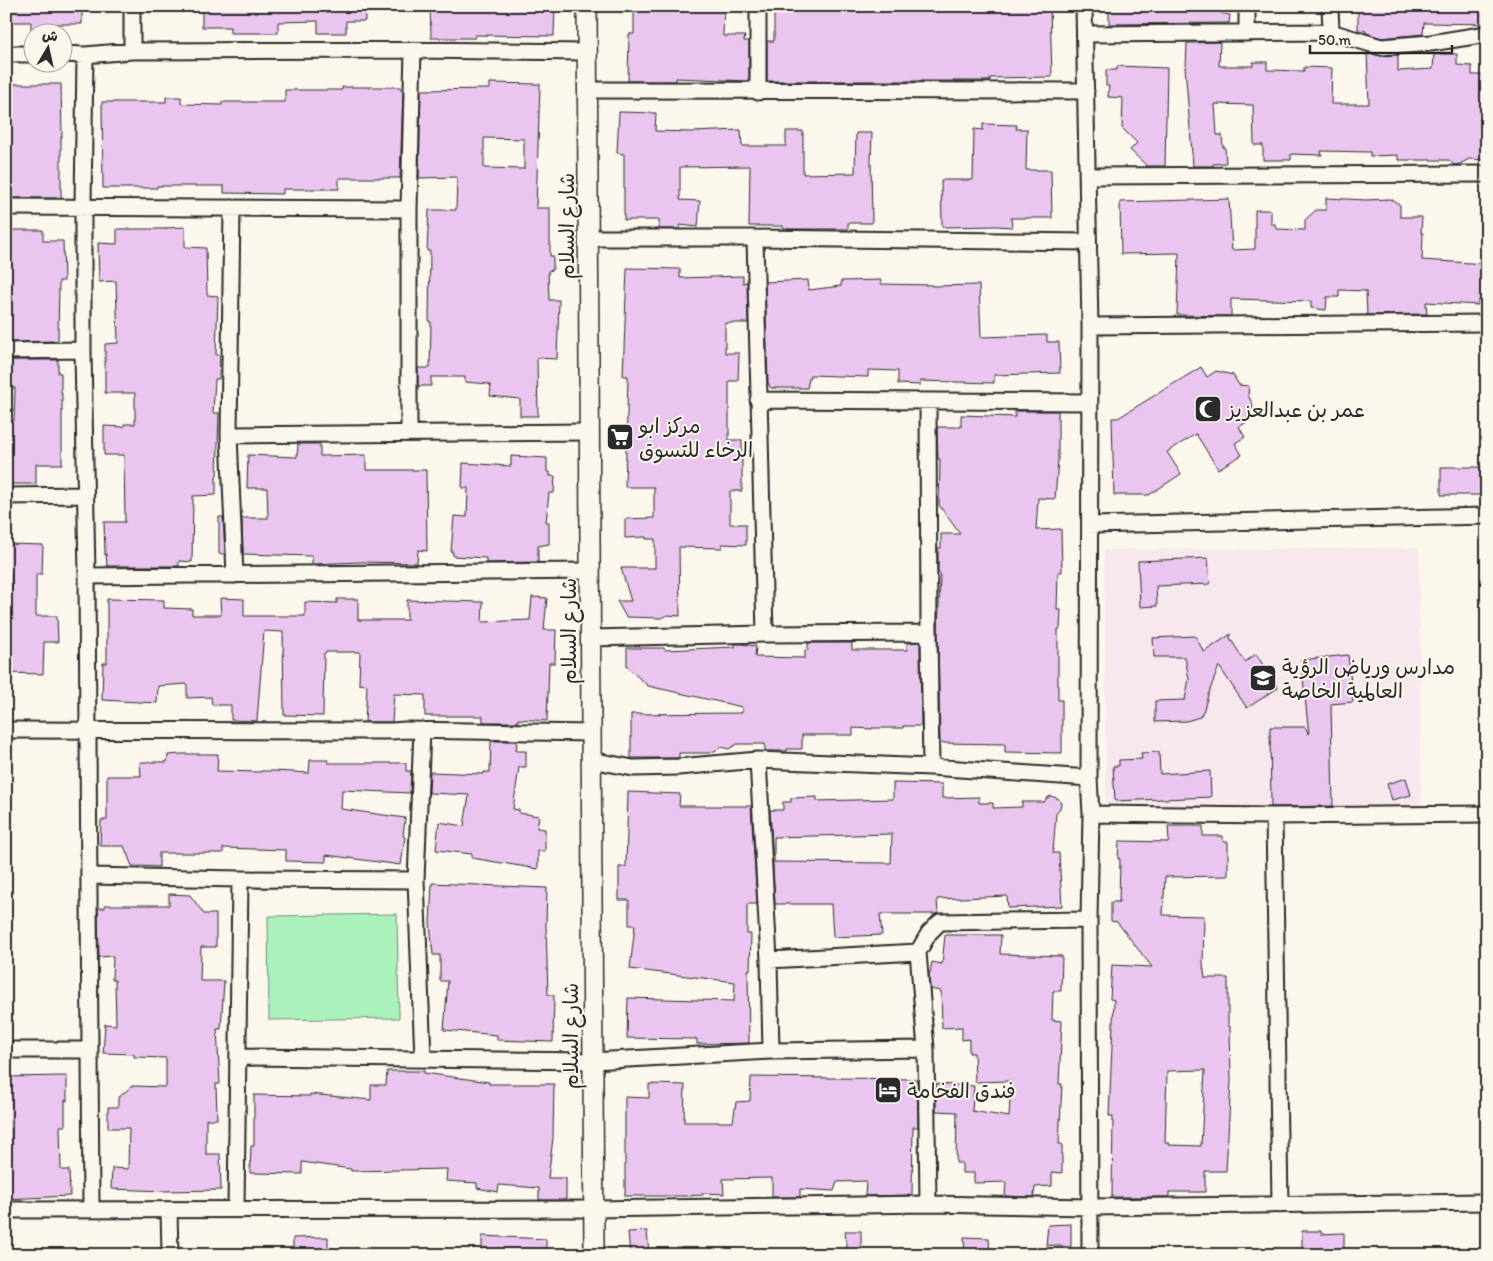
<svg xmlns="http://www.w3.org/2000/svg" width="1493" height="1261" font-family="Itim,'Playpen Sans Arabic',sans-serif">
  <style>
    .built { fill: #f6e8ed }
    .green { fill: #abf1bc; stroke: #6b8e74 }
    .building { fill: #eac5ef; stroke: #2b2b2b; fill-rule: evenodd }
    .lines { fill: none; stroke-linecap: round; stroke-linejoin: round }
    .minor-casing { stroke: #2b2b2b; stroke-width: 19 }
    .tertiary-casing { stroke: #2b2b2b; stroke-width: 22 }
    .minor { stroke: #fbf7ec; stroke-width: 15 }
    .tertiary { stroke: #fbf7ec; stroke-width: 19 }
    .labels { text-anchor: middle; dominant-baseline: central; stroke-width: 4; stroke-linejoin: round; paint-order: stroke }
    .street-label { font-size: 21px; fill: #2b2b2b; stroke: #fbf7ec }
    .poi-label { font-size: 21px; fill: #2b2b2b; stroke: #fbf7ec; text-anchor: start }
  </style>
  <rect width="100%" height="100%" fill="#fbf7ec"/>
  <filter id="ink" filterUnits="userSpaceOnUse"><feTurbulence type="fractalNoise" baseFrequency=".02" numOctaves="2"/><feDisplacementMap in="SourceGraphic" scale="10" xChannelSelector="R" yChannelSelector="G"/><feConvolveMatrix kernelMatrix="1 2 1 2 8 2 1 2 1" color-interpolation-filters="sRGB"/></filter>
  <g filter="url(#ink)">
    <path class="built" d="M1419,548L1421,806L1106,807L1104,550Z"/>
    <path class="green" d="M397,914L399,1018L269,1020L268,916Z"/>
    <path class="building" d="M6,6H82V24H57V32H31V22H6Z
      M202,6H365V21H346V33H318V21L278,22V33H230V27H202Z
      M430,6H555L554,36L475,35V38H431Z
      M634,6H724L723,36H745L744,41H749V81L676,78V81H628L629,34H634Z
      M782,6H1050L1052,77L990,78V81H767V41H774V13H782Z
      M1109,6H1220V13L1230,15L1229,23L1109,24Z
      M1358,6H1487V24L1424,23L1423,34L1382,38L1366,33V31L1358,30Z
      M1220,42L1219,66H1253V62H1267V70L1304,71V67L1332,68L1331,104H1369L1367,53L1381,56L1398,55V71L1433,69L1434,54H1457V65L1472,66V75H1487V160L1469,159L1460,164L1454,165L1449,160H1398V155L1370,156V152L1321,151L1322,155L1291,154V160H1263V145H1254L1253,105L1215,104L1217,135H1222L1223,147H1225L1226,163L1213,164V166H1193L1185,67H1186L1187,43Z
      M1117,66L1167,68L1165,166H1147L1130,150L1137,143L1122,128L1123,98L1108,97L1109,86H1106V70H1117Z
      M490,83L540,84L536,208H550V256H553V270L548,271L549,300H559L557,359L537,358L538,416H520V399L490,396L491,386L489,385V384L465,382V377H431V386H418V368H430L431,322H429L430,251H427L429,210H456L457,177L419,178L421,90L490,89ZM484,138L524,139V169L484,168Z
      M6,84H61L62,137H61V198H8Z
      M342,87H401V90H403L400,178H339V189H283V194L224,193V186H157V188H103L102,102H166V97H181V104L222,105V102H285V90H342Z
      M619,112L656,113L655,131L692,132L741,130L742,146H786V131H803V174L855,173L856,133H872L871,160L872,223H848V229H783V226H749L750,166L680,167V200L700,201L698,227L680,225V229H659V220H624V154L617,153Z
      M983,124L1017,125L1016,129H1027L1026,170H1051L1052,218H1011L1012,227L997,226L942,227L941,180H973L974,129L983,130Z
      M1326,198L1366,200L1391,199L1400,205V217H1422L1421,233H1423L1422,260L1486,264L1487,301H1478V305L1426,302L1427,314L1367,315L1366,291L1339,290V297H1327L1326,310L1311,308V301L1231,299V316L1177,315L1179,253L1121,254L1120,202L1229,199L1232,250L1255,249V210H1271V224H1275L1276,229L1305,230V220L1316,210H1326Z
      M185,227V247L206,248L207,295L218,296L216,355H220L219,379H215L213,413H219L217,476H216V495L193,496L192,562L179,561V566H107L106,554L105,555L104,522H125L124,455H104V426L124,427V424H135V393H105V344L118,343L116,281L99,282L98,243L117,244V229H166V228Z
      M7,230H43V241H63L64,281H59L58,341L6,342V297H8Z
      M627,268L680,269V278L743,276V283L747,282L748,323H725V353H739L738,381H729V440H742V491H730V524H746V545L722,544V548L679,547L680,616L667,615L661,618L626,617L617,601H631L621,568H655V539H646V537L625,538V519L654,518V487H625L628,376H623Z
      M808,280L809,290L841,286V281L881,280V284L932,285V286L979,285L981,337L1047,335V342H1059L1060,373L994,375V383L920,381V385L898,384V371L868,370V377L810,375L807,388H771L768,383L765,282Z
      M6,360H58V373H61V393H62V464H36V484H6V420L14,421L15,388H6Z
      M1201,367L1207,377L1216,371L1233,375L1239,385L1249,386L1248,395L1253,405L1250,420L1239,427L1245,437L1235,443L1242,455L1218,469L1196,434L1167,452L1181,474L1149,495H1114L1112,418H1118Z
      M1015,411H1058V459L1055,499L1038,498L1036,530L1061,529L1062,572H1058L1057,610H1061L1060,629H1058V700H1062V753L1005,752V744L940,743L938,637L940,573H938V548H941V534H960L939,505L940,459H938L937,427H961V415L1015,417Z
      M298,444H320V456L366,455V470H426L427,551L418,550L417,563L361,562L312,564V556L243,554L242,518H268L267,488H247L248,455L297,457Z
      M511,456L547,458V472H550V476H555L554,493H549L546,522H549V544L538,546V562L486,563V558L453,556V552H451L454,516L467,517L468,488H462L463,463L511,466Z
      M1441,467H1487V495H1441Z
      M219,517H223L225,554H219Z
      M6,544L43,545L42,574H36V616H57L58,642H44L43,674L6,673V624H11V573H6Z
      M1208,558L1210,584L1156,586L1157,606L1140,607L1138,561Z
      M532,597L547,598L544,630H556L555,663H549L547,721L518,719V722H483V716H425V695L394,694L392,722H365L367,685L359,684L360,652H326L324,653L323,716L284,715L283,632L264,631L257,721L231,720V705H212L211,697L187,698V684L158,686L157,703L102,700L103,663H107V599L164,600V608L192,609V615H221L220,598L244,599V616H305V602L337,603V599H358V620H407V600L483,602L482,622L530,620Z
      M1231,634L1230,638L1245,662L1256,654L1278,688L1247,708L1219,666L1208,695L1204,709L1200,717L1186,721L1155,722V701L1185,700L1189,679L1185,657H1154L1153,638L1195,636L1204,652Z
      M920,642L921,726H903V728H872V729L853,728V735H802V749H787V751H765V744H737L729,749L722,747L710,753H679V758H631V714L742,713V707L648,686L627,667V648H664L665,650L735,647V644H742L756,646L755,657L805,658V650H808V643H852V650H907V643Z
      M1348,655L1353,702L1331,704L1333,806L1271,807L1270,727H1305L1309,734L1301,660Z
      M491,741H517L516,751H526V767H519L513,809L519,810V813L539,816L537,828L545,829V851H538V869L472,858V854L436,850L439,822L464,826L469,795L429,793L430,772L484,774V772H490Z
      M1159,752L1160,774L1210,771L1211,797L1115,801L1113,766H1119V760L1142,759L1141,753Z
      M181,754H218L217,771L261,772V771H274L309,773L310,760H328V763H406V771H411L410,793L342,790L341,809L405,818L403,836L405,837L401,865L326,855V862L286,861V850L223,848V853H159V867L132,866L124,846H100L101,820H107V776H141L140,762H167L168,755Z
      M1406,778L1411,795L1392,800L1387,784Z
      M893,783L942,784V798L979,797V803H993V808L1022,807V802H1044L1047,798L1051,796L1059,799L1061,804L1060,808L1056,813L1053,853H1059L1062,906L1008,908L1007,896L937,899L938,913L936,914H880L882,935L833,937L831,904H775L770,810H783V802H791V798L817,797V801L893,799ZM892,834L891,863L774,862V837Z
      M628,792L680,794L679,806H751L757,904H747V934H751L750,970H748L749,1043L697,1044V1039L627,1038L628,998L734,1001L735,982L630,969L635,925H629V900H619V867H626Z
      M1168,826H1203V836H1223V842H1228V876L1165,877L1163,915L1204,916L1203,964L1205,978H1228V1026H1230L1231,1081L1226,1171H1205V1192H1169V1197H1112L1113,1116H1109L1114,1000L1110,999L1112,965L1152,967L1117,922L1111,921V902H1119L1120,859H1118L1119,841L1169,842ZM1205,1070L1201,1146L1169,1145V1143H1165L1167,1071Z
      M432,883L547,888L546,925L548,995H554L553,1042L497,1040V1035L444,1030L448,981H440V955H433L430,923Z
      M169,894L190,895L204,914H216V947H201L200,981H224L221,1029H217L220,1084H216L217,1119H206V1154H220L221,1190L164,1191L111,1189L112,1168L128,1169L129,1128H108V1107H118V1098L132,1086L166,1087V1058L134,1057V1054L103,1053L105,1024L116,1025L115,980H112L113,956L99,957L98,908H105V905H169Z
      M945,935H1001L1000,954L1062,956L1061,991H1053L1052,1020L1062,1021L1059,1084H1062L1059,1144H1062V1173L1052,1172V1186L1035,1187L1034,1197L1005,1196L1006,1182L974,1183V1173H962V1163H956L957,1112L936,1111V1084L974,1086L972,1111L1009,1117L1011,1081L975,1082L974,1053H969V1039L962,1040V1027L942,1028L941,991L930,989L929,973H930L932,962L942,964Z
      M387,1071H424V1073L489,1082V1084H554L553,1138L548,1178H566V1200H539V1188L499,1185L498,1192L477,1188V1183L446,1181L447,1169L351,1171V1169L302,1162V1174L250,1173L251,1146H254V1095L310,1096V1094L371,1100V1085H386Z
      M67,1076V1101L65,1100V1126H60L61,1170H69L70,1196L6,1199V1173H10V1121H6V1077Z
      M751,1077L917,1079L918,1127H913L912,1195L865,1196L866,1181L837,1182L834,1191L800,1189V1197H772V1178L723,1179L724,1194L703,1193V1195L684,1196H625V1097L649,1098V1084L685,1085L684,1122H733L736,1102L750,1101Z
      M1071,1224V1247L1046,1245L1048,1225Z
      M647,1231L649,1253L630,1254L628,1232Z
      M845,1231H861V1255L847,1254Z
      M1302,1231H1321V1234L1344,1233V1255H1302Z
      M482,1236L546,1239V1255H482Z
      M328,1237V1255H293V1238Z
      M964,1237L989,1238L990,1255H965Z"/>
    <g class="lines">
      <g class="minor-casing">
        <path id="minor" d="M758,6V92
          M1084,6L1090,326L1089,778L1091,814L1089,920L1090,1255
          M1247,6V33
          M1330,6L1331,32
          M1085,34L1331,32L1381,47L1431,43L1487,34
          M132,51V6
          M6,54H32
          M62,54L85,55L132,51L413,50L586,52
          M85,55L83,206V350L87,576L91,1209
          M587,90L1086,91
          M1087,176L1487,174
          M6,207L409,209
          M232,208L229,435L235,575
          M588,238H755L1087,242
          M755,238L765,634
          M1090,326L1487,323
          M6,351L83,350
          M758,400L1089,402
          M928,401L929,633L931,767
          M409,432V209L413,50
          M229,435L589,432
          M6,496L85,495
          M1090,525L1487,516
          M87,576L590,571
          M590,638L765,634L929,633
          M6,730L392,731L405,730L591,733
          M422,730L416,880L423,1058
          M591,760L633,768L678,767L758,760L931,767L1089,778
          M758,760L769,960L771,1051
          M1091,814L1274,816L1487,814
          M1274,816L1280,1205
          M89,876L240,879L416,880
          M769,960L918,952
          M6,1050H89
          M238,1057L593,1061L771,1051L926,1049
          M928,1204L926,1049L918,952L929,933L940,922L1089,920
          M236,1209L240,879
          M6,1210L594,1209L928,1204L1090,1207L1487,1202
          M169,1210L170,1255"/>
      </g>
      <g class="tertiary-casing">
        <path id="tertiary" d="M587,6L594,1255"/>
      </g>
      <use href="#minor" class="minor"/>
      <use href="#tertiary" class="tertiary"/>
    </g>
  </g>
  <defs>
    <g id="mosque-square" transform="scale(1.4375)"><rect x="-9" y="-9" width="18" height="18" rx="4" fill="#2b2b2b" stroke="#fbf7ec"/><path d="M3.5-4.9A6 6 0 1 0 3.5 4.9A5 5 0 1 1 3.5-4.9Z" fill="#fff"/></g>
    <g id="supermarket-square" transform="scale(1.4375)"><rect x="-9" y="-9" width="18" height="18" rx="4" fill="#2b2b2b" stroke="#fbf7ec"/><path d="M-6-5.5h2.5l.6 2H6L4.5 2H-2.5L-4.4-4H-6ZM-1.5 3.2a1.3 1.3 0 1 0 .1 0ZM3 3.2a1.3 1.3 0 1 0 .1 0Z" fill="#fff"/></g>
    <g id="school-square" transform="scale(1.4375)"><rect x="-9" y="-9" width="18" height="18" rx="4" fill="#2b2b2b" stroke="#fbf7ec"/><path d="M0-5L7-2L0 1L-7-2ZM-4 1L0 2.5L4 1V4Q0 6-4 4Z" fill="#fff"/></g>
    <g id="hotel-square" transform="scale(1.4375)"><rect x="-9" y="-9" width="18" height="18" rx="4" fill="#2b2b2b" stroke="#fbf7ec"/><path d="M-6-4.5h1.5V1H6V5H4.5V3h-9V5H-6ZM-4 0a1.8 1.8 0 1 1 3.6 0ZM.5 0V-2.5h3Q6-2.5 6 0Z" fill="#fff"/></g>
  </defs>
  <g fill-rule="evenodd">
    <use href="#mosque-square" x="1208" y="409"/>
    <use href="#supermarket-square" x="620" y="437"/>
    <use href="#school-square" x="1263" y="678"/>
    <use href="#hotel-square" x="888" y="1090"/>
  </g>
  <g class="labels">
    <g class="street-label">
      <text transform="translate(566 226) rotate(-90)">شارع السلام</text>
      <text transform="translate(568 631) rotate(-90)">شارع السلام</text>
      <text transform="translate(570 1036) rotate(-90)">شارع السلام</text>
    </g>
    <g class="poi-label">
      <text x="1227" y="409">عمر بن عبدالعزيز</text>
      <text x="639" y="425">مركز ابو<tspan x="639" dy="24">الرخاء للتسوق</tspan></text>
      <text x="1282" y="666">مدارس ورياض الرؤية<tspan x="1282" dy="24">العالمية الخاصة</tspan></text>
      <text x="907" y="1090">فندق الفخامة</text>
    </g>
  </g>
  <rect width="1493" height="1261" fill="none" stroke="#fbf7ec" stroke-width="25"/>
  <rect x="12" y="12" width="1468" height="1236" fill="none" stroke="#2b2b2b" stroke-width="2" filter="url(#ink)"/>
  <g transform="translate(48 48) rotate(9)"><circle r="24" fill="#fbf7ec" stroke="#a8a59f"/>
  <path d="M0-4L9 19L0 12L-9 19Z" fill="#2b2b2b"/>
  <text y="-8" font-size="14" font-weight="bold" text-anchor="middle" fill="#2b2b2b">ش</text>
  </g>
  <path d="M1310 45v8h142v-8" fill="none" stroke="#2b2b2b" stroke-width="2.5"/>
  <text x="1318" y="45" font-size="15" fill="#2b2b2b" stroke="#fbf7ec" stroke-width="4" paint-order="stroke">50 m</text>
</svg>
